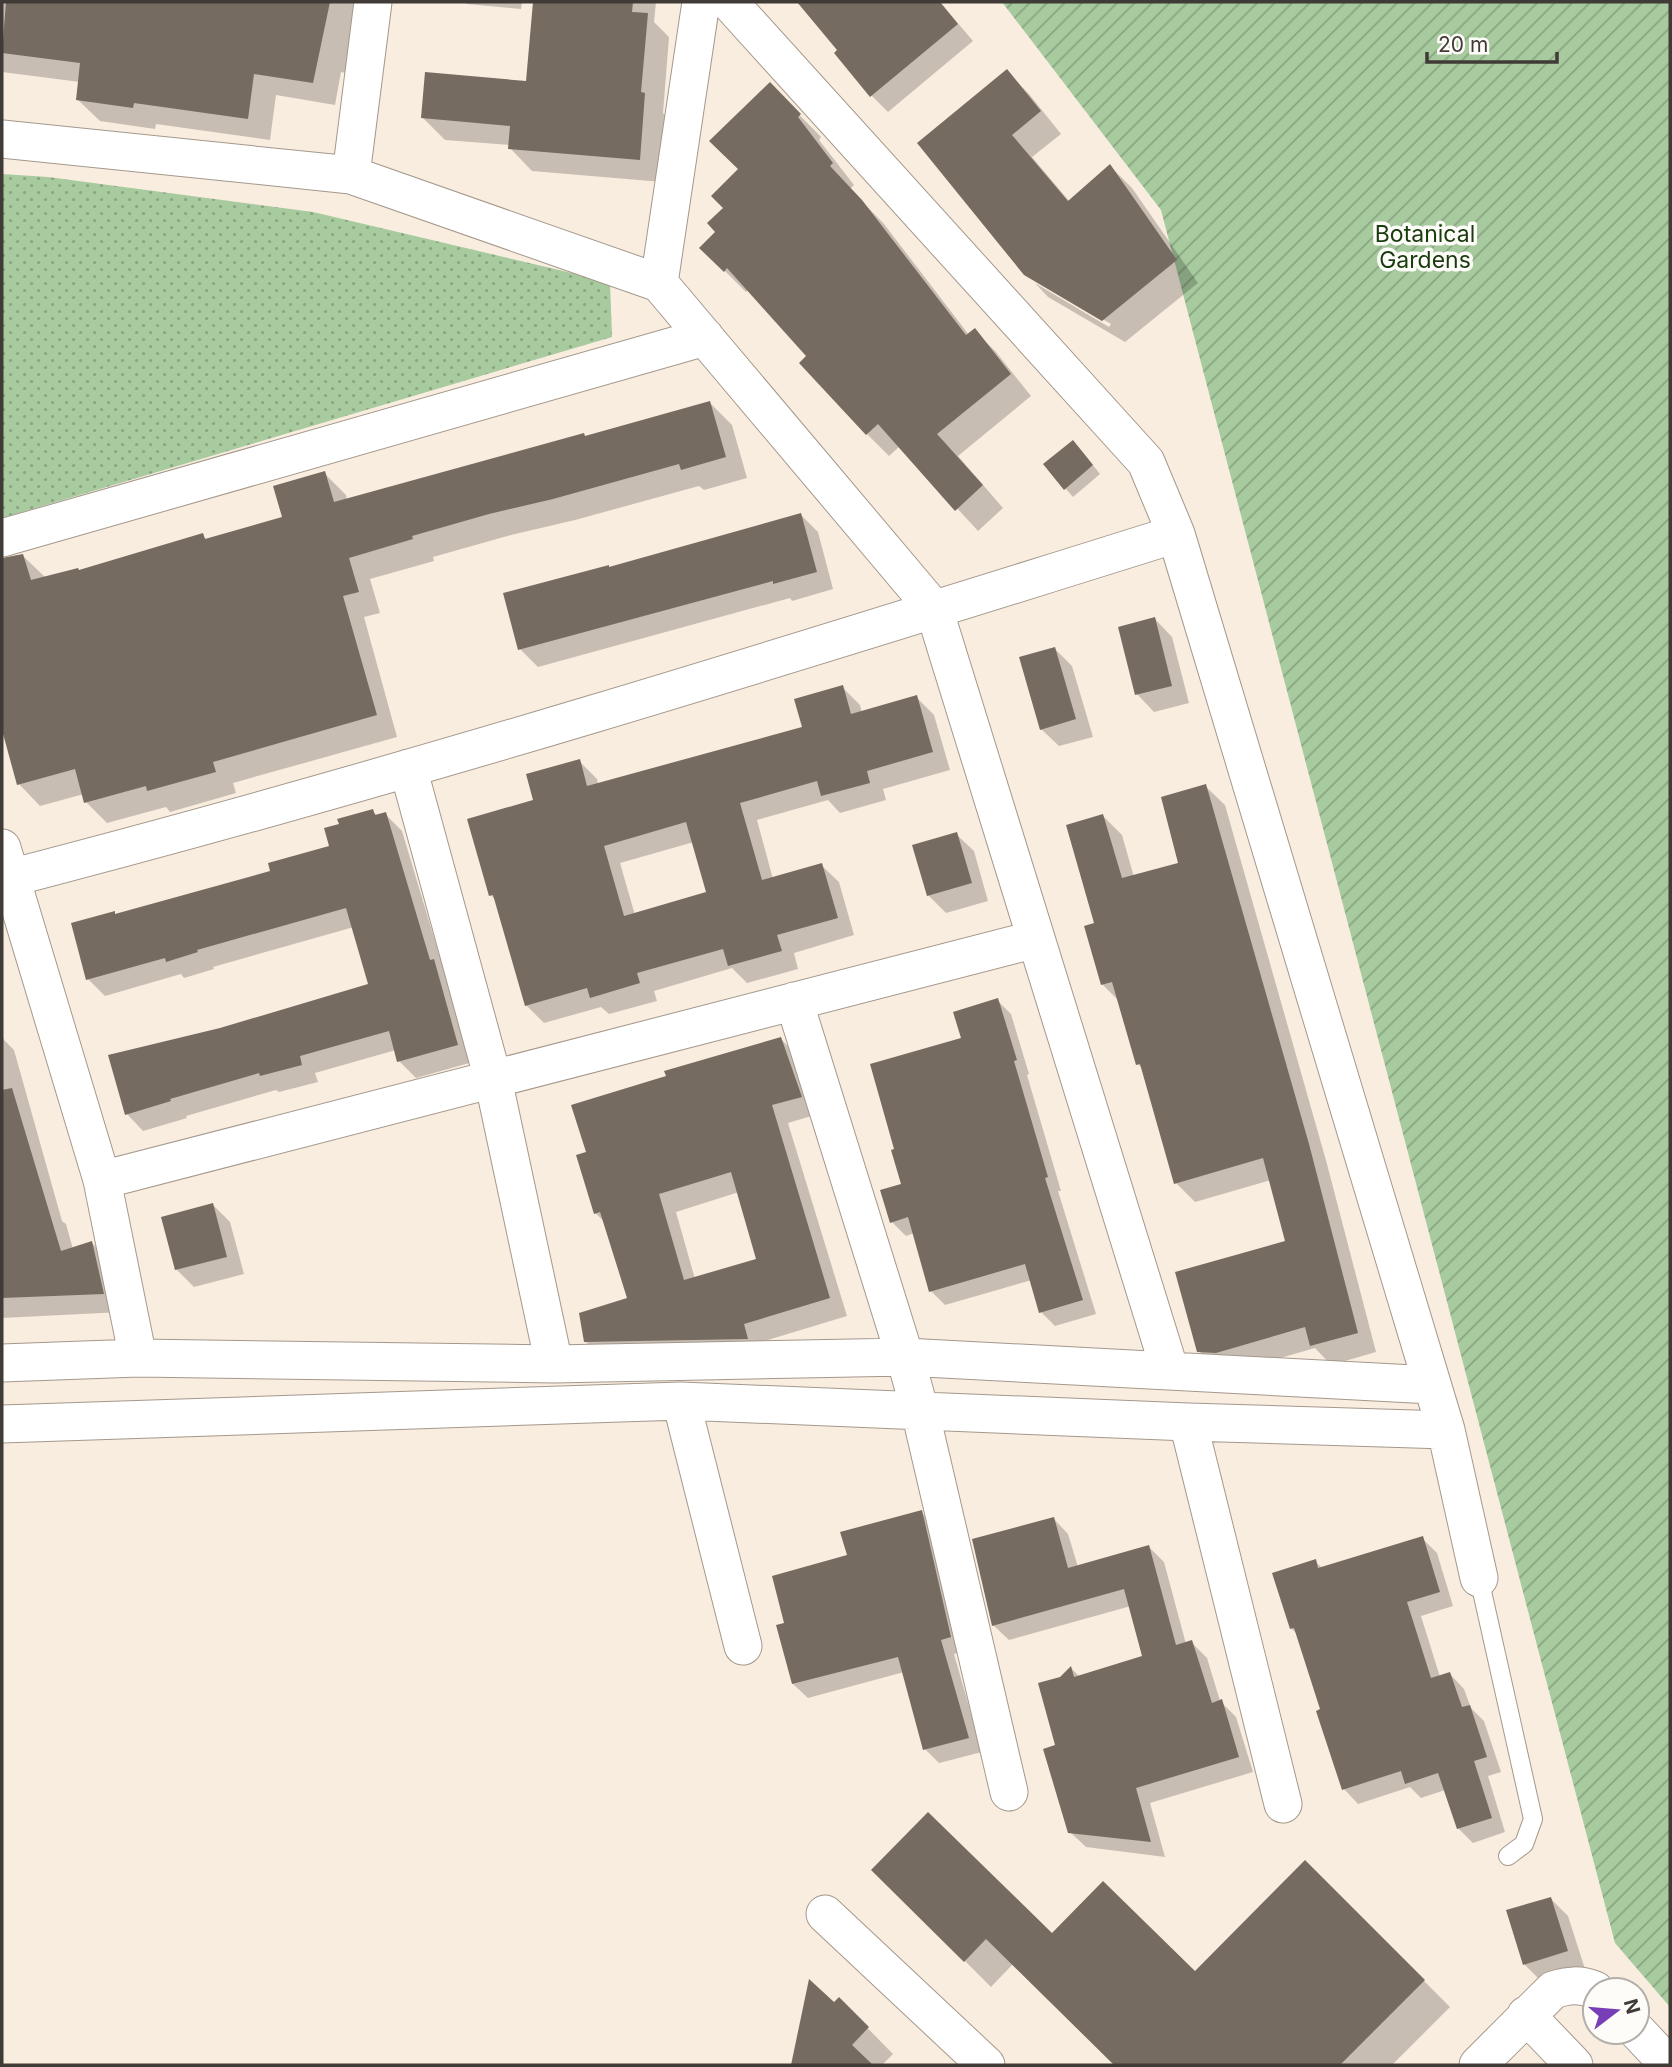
<svg xmlns="http://www.w3.org/2000/svg" width="1672" height="2067" font-family="Inter,sans-serif">
  <style>
    .park { fill: url(#park-dots) }
    .garden { fill: url(#garden-furrows) }
    .shadow { fill: #0003; fill-rule: evenodd }
    .building { fill: #766b60; fill-rule: evenodd }
    .lines { fill: none; stroke-linecap: round; stroke-linejoin: round }
    .service-casing { stroke: #a4988c; stroke-width: 20 }
    .minor-casing { stroke: #a4988c; stroke-width: 39 }
    .service { stroke: #fff; stroke-width: 18 }
    .minor { stroke: #fff; stroke-width: 37 }
    .labels { text-anchor: middle; dominant-baseline: central; stroke-width: 7; stroke-linejoin: round; paint-order: stroke }
    .park-label { font-size: 23px; fill: #183c0d; stroke: #fefcf9 }
  </style>
  <defs>
    <pattern id="park-dots" width="8" height="8" patternUnits="userSpaceOnUse" patternTransform="scale(1.75)"><rect width="8" height="8" fill="#a7ca9e"/><path d="M2 2h.1M6 6h.1" fill="none" stroke="#89a582" stroke-width="1.8" stroke-linecap="round"/></pattern>
    <pattern id="garden-furrows" width="10" height="10" patternUnits="userSpaceOnUse" patternTransform="scale(1.75)"><rect width="10" height="10" fill="#a7ca9e"/><path d="M-1 1l2-2M0 10L10 0M9 11l2-2" fill="none" stroke="#89a582"/></pattern>
  </defs>
  <rect width="100%" height="100%" fill="#f9eddf"/>
  <path class="park" d="M2,174L48,177L313,212L610,282L612,337L2,518Z"/>
  <path class="garden" d="M1002,2H1670V2007L1615,1943L1161,210Z"/>
  <path class="shadow" d="M2,2H366L352,74L341,72L335,105L276,95L270,140L156,124L155,129L100,121L77,99L80,82L2,72Z
    M465,2H522L521,9L467,4Z
    M578,2H656L654,22L669,37L663,113L667,117L662,182L532,171L510,148V145L445,140L422,117L528,83L577,9Z
    M804,2H940L973,41L888,112L871,95L840,50L802,4Z
    M1007,72L1029,94L1061,134L1032,157L1070,202L1110,166L1132,188L1198,283L1125,342L1048,297L1035,283L1109,327L1111,324L1030,277V279L920,144Z
    M770,85L821,137L819,140L854,185L850,189L884,224L969,335L974,330L996,352L1031,396L958,456L1003,508L978,531L900,446L889,456L867,434L801,363L809,356L749,289L746,292L702,248L718,232Z
    M710,403L732,425L747,478L704,490L699,486L575,520L511,535L433,557L434,561L370,579L380,613L364,617L397,737L233,783L236,793L170,812L166,807L107,823L86,802L84,794L40,806L19,784L2,723V561L23,556L45,577L80,572L202,535L207,540L284,518L324,473L346,495L347,500Z
    M1081,450L1100,474L1073,497L1065,488Z
    M801,515L818,532L833,589L792,601L790,598L538,667L520,649L610,569Z
    M1155,619L1172,637L1189,703L1154,712L1137,694Z
    M1055,649L1072,666L1093,737L1059,746L1041,729Z
    M842,687L860,705L862,713L916,697L934,715L950,770L883,789L886,800L840,813L828,800L757,820L773,879L821,865L839,882L854,935L794,953L798,969L747,983L732,968L654,991L657,1001L609,1014L601,1007L544,1023L526,1005L496,901L491,895L535,801L579,761L597,779L598,784L804,728ZM694,842L709,894L635,915L620,863Z
    M1205,786L1225,805L1327,1164L1376,1352L1331,1365L1315,1348L1236,1371L1218,1370L1199,1351L1287,1242L1271,1180L1195,1202L1176,1183L1143,1069L1138,1064L1120,1002L1102,984L1096,924L1103,816L1122,835L1134,877L1180,864Z
    M372,811L378,816L385,814L402,831L444,971L450,978L473,1062L416,1078L399,1061L396,1050L315,1073L318,1082L279,1092L276,1090L186,1116L187,1118L143,1131L127,1114L221,1030L370,986L354,927L213,967L214,969L184,978L181,974L105,996L88,979L114,913L117,916L272,872L331,847Z
    M956,834L974,851L988,901L946,913L928,895Z
    M997,1000L1011,1014L1029,1074L1027,1075L1061,1191H1058L1096,1314L1055,1326L1041,1312L1032,1280L945,1305L931,1291L914,1233L906,1236L892,1222L903,1185L963,1039Z
    M2,1033L4,1040L14,1050L62,1221L66,1224L73,1249L92,1243L111,1262L122,1312L2,1318Z
    M781,1039L798,1057L818,1114L788,1123L847,1316L761,1342L604,1359L586,1342L629,1299L606,1223L595,1213L588,1153ZM739,1192L758,1260L695,1279L676,1212Z
    M213,1205L230,1222L244,1274L194,1287L176,1269Z
    M921,1512L935,1526L964,1651L954,1654L982,1752L939,1763L925,1749L904,1672L808,1698L793,1684L786,1624L849,1557Z
    M1053,1518L1068,1534L1078,1567L1149,1547L1164,1562L1186,1644L1191,1642L1207,1658L1220,1701L1236,1717L1253,1772L1150,1803L1165,1857L1086,1847L1070,1832L1057,1746L1061,1679L1071,1668L1080,1677L1144,1657L1131,1606L1009,1640L993,1625Z
    M1422,1538L1437,1553L1453,1606L1421,1616L1440,1677L1450,1674L1464,1689L1471,1708L1484,1721L1501,1772L1488,1776L1505,1832L1473,1843L1458,1828L1445,1790L1421,1798L1410,1787L1358,1804L1344,1789L1299,1636L1292,1629L1315,1561L1322,1568Z
    M1305,1862L1450,2007L1392,2065H1116L1013,1964L991,1987L874,1870L1052,1936L1195,1974Z
    M1551,1899L1568,1916L1585,1969L1542,1982L1525,1965L1508,1911Z
    M810,1983L834,2005L839,1999L893,2054L882,2065H793Z"/>
  <path class="building" d="M6,2H330L313,83L254,74L248,119L134,103L133,108L76,100L80,63L2,53Z
    M533,2H633L632,12L648,13L641,92L645,93L640,160L508,149L510,126L421,118L425,72L526,81Z
    M797,2H940L958,24L870,97L834,53L837,50Z
    M1007,69L1041,111L1012,135L1068,201L1110,164L1177,260L1102,321L1024,275L917,143Z
    M770,82L801,114L798,117L833,163L830,166L862,200L966,335L975,328L1011,374L937,434L983,485L955,511L878,424L866,435L799,363L806,356L727,268L724,272L699,248L715,232L707,223L723,208L711,196L738,169L709,141Z
    M710,401L726,457L681,470L679,464L553,499L489,514L412,536L413,539L349,558L359,592L343,596L377,715L213,762L216,772L147,791L146,786L84,803L75,769L17,785L2,730V558L23,554L31,580L78,568L79,570L203,533L205,539L282,517L273,486L325,471L334,502L584,433L585,436Z
    M1073,440L1093,465L1064,490L1043,464Z
    M801,513L817,572L773,584V581L518,650L503,593L609,565V567Z
    M1155,617L1172,686L1135,695L1118,627Z
    M1055,647L1076,719L1040,730L1019,657Z
    M843,685L851,714L917,695L933,752L867,771L870,783L821,796L817,781L740,803L762,880L822,863L838,918L777,935L782,951L728,966L723,949L637,973L640,983L590,998L587,988L525,1006L493,895L489,896L467,819L533,800L526,774L580,759L587,786L802,727L794,699ZM686,822L706,892L624,916L604,846Z
    M1206,784L1309,1144L1358,1333L1310,1346L1305,1327L1216,1353L1197,1352L1175,1272L1285,1241L1263,1158L1174,1184L1140,1064L1136,1065L1112,982L1101,985L1084,926L1094,923L1066,825L1103,814L1122,878L1178,863L1161,797Z
    M373,809L375,815L386,812L430,960L434,959L458,1045L397,1062L389,1031L300,1056L302,1065L260,1076L259,1073L170,1099L171,1101L125,1115L108,1055L220,1028L368,984L346,908L197,950L198,952L166,962L165,958L86,980L71,923L115,911V914L270,871L268,863L329,846L324,828L339,824L337,819Z
    M957,832L972,883L927,896L912,845Z
    M998,998L1017,1060L1014,1061L1048,1177L1045,1178L1083,1300L1039,1313L1025,1264L929,1292L908,1217L890,1223L880,1190L901,1184L891,1150L894,1149L870,1064L961,1038L953,1012Z
    M781,1037L802,1097L772,1105L830,1298L744,1324L748,1339L584,1342L579,1313L627,1298L600,1212L594,1214L576,1155L586,1152L571,1105L666,1076L664,1071ZM731,1172L756,1259L684,1280L659,1194Z
    M12,1088L61,1251L92,1241L104,1294L2,1298V1090Z
    M213,1203L227,1257L175,1270L161,1217Z
    M922,1510L951,1637L941,1640L969,1738L923,1750L898,1657L792,1684L776,1625L784,1623L772,1576L847,1555L840,1532Z
    M1054,1517L1068,1568L1149,1545L1176,1645L1192,1640L1212,1703L1222,1699L1239,1757L1136,1788L1151,1842L1068,1833L1043,1749L1055,1745L1038,1683L1060,1677L1071,1666L1074,1677L1142,1656L1124,1589L992,1626L972,1539Z
    M1423,1536L1440,1592L1407,1602L1431,1678L1450,1672L1462,1707L1470,1705L1487,1757L1474,1761L1492,1818L1457,1829L1438,1773L1405,1784L1401,1771L1342,1790L1316,1711L1320,1709L1294,1628L1290,1629L1272,1573L1316,1559L1318,1568Z
    M928,1812L1052,1933L1103,1881L1195,1971L1305,1860L1425,1980L1340,2065H1114L986,1939L964,1962L871,1870Z
    M1551,1897L1568,1951L1523,1965L1506,1910Z
    M809,1979L834,2002L839,1997L869,2027L852,2045L873,2065H791Z"/>
  <g class="lines">
    <g class="service-casing">
      <path id="service" d="M1479,1578L1533,1819L1524,1844L1508,1856"/>
    </g>
    <g class="minor-casing">
      <path id="minor" d="M729,2L1146,462L1176,534L1446,1430L1479,1578
        M2,139L351,175L659,283L934,609L1170,1371
        M351,175L373,2
        M659,283L701,2
        M2,538L705,337
        M408,768L493,1079L554,1364
        M2,848L102,1180L138,1358
        M2,880C397,778 787,656 1176,534
        M794,1001L905,1357L920,1411L1009,1792
        M102,1180L1036,939
        M2,1363L138,1358L554,1364L905,1357L1432,1385
        M681,1401L743,1646
        M1188,1422L1283,1804
        M2,1424L681,1401L1188,1422L1446,1430
        M825,1914L986,2065
        M1526,2015L1574,2065
        M1637,2031L1669,2065
        M1478,2065L1553,1990C1569,1985 1579,1984 1595,1990"/>
    </g>
    <use href="#service" class="service"/>
    <use href="#minor" class="minor"/>
  </g>
  <g class="labels">
    <g class="park-label">
      <text x="1425" y="234">Botanical<tspan x="1425" dy="26">Gardens</tspan></text>
    </g>
  </g>
  <rect width="1672" height="2067" fill="none" stroke="#403b36" stroke-width="7"/>
  <g transform="translate(1616 2011) rotate(74)"><circle r="33" fill="#fefcf9" stroke="#b2afab" stroke-width="2"/>
  <path d="M0-5L12 26L0 18L-12 26Z" fill="#783eb5"/>
  <text y="-10" font-size="19" font-weight="bold" text-anchor="middle" fill="#403b36">N</text>
  </g>
  <path d="M1427 52v10h130v-10" fill="none" stroke="#403b36" stroke-width="3.5"/>
  <text x="1438" y="52" font-size="21" fill="#403b36" stroke="#fefcf9" stroke-width="5" paint-order="stroke">20 m</text>
</svg>
